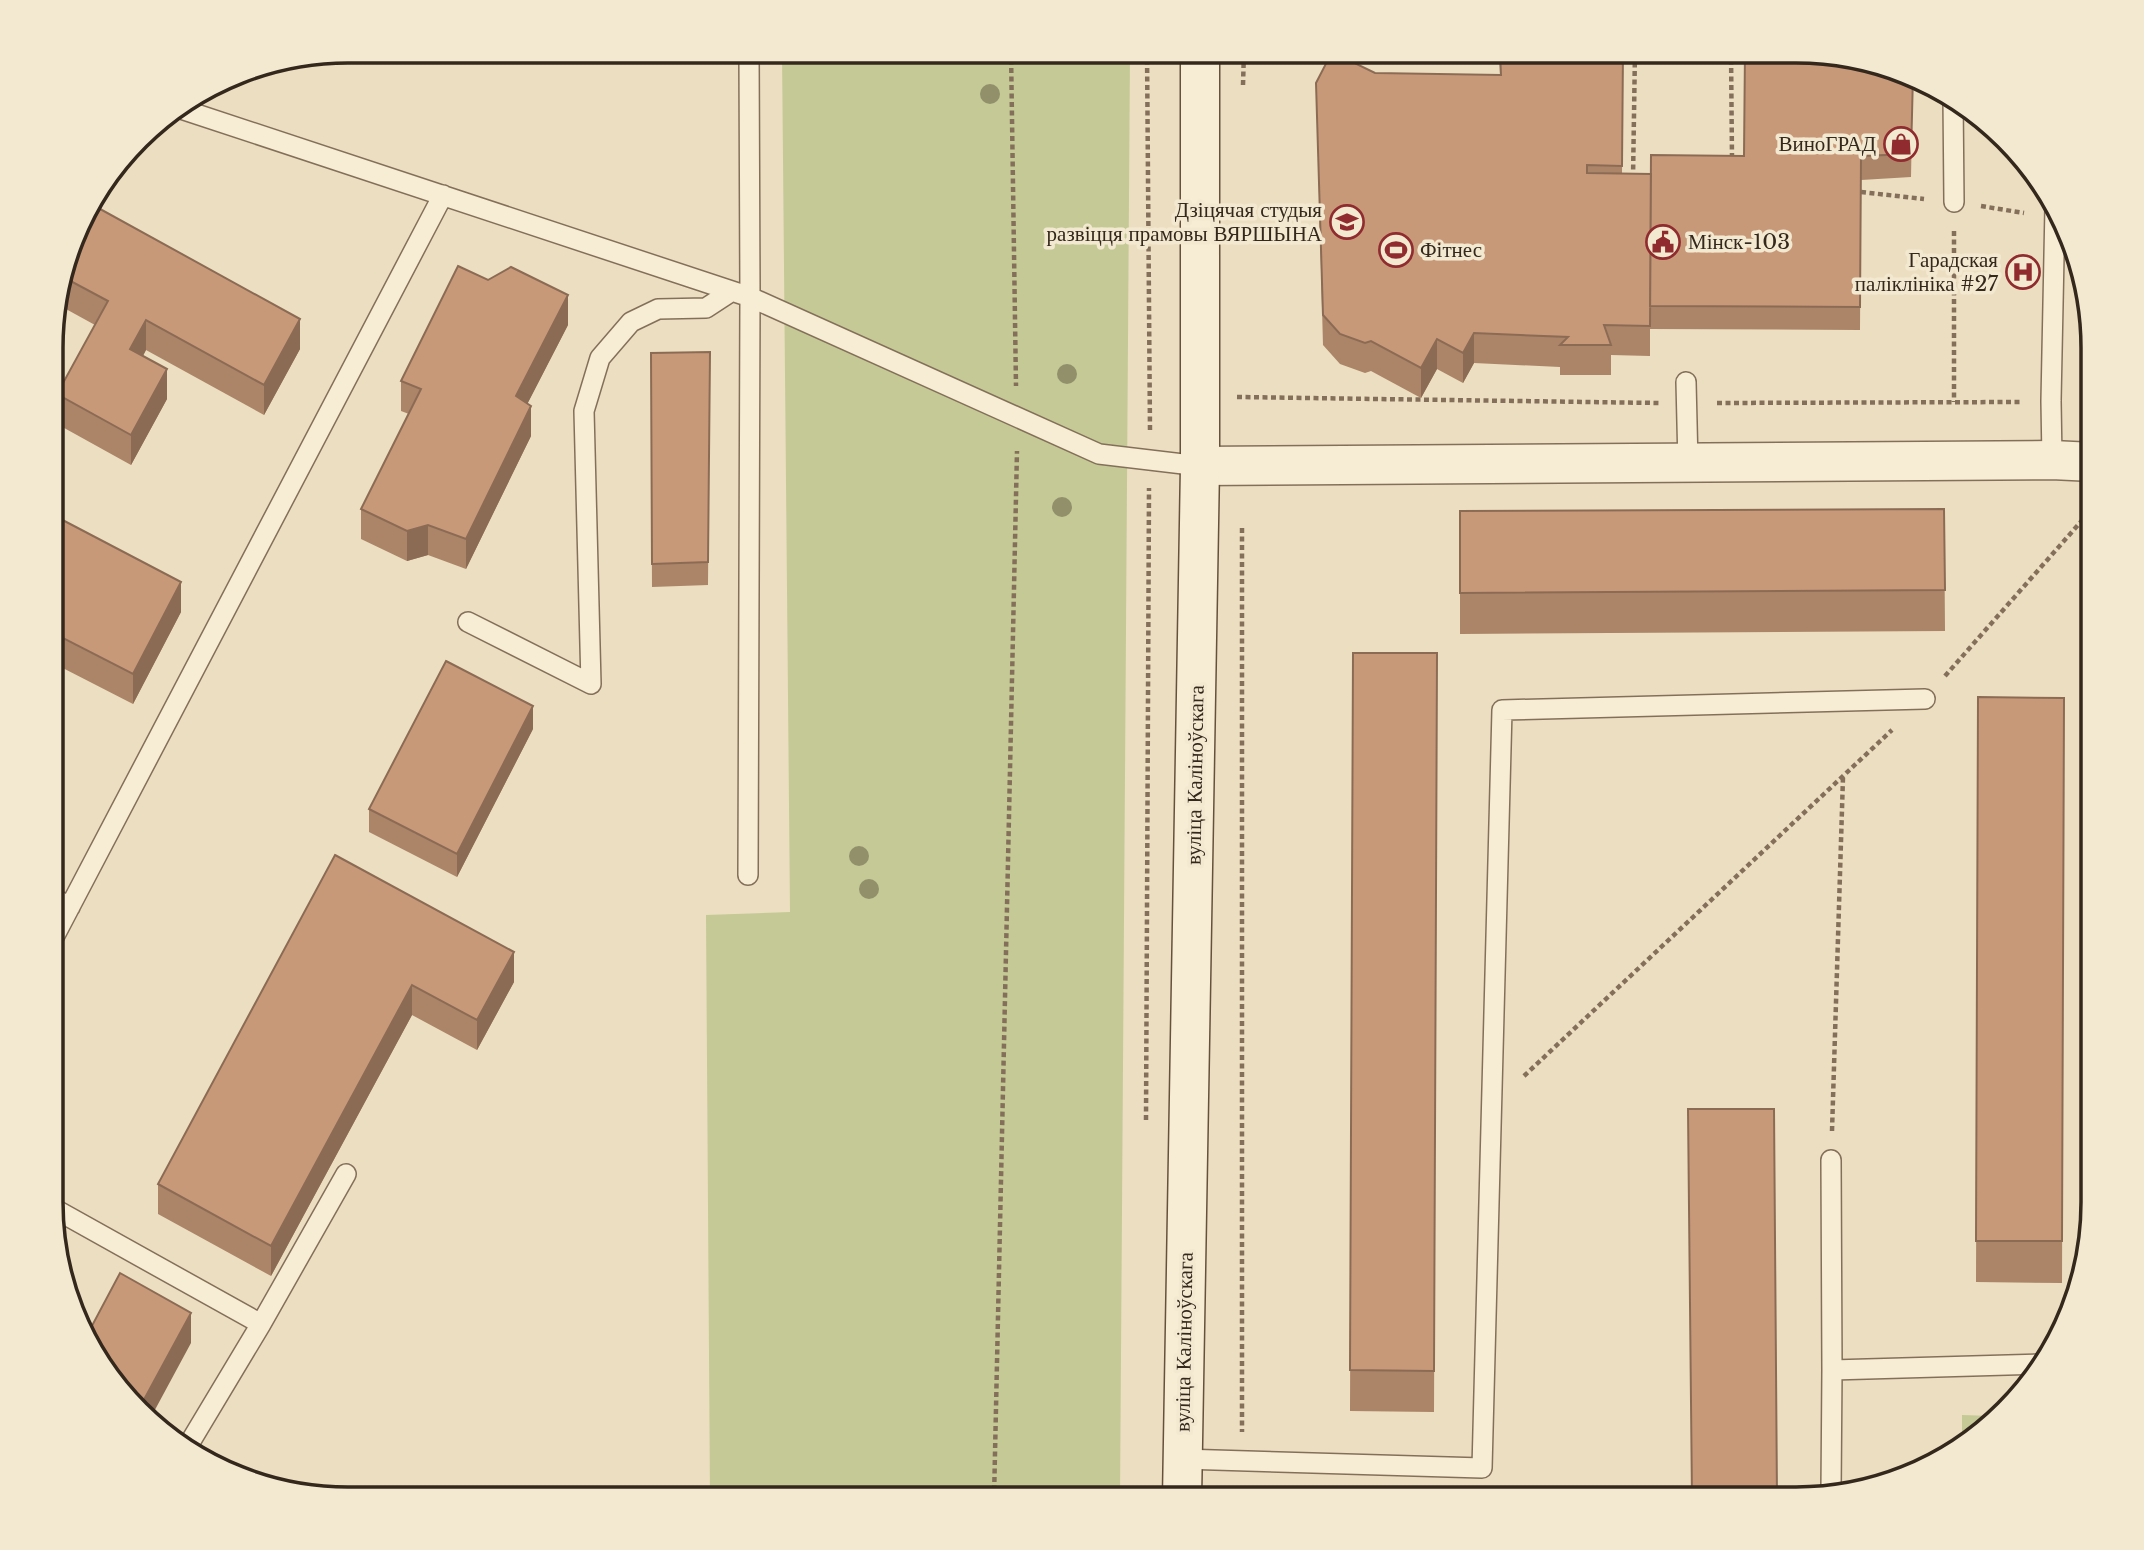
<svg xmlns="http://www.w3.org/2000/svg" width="2144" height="1550" font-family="'Libre Baskerville',serif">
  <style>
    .green { fill: #c4c996 }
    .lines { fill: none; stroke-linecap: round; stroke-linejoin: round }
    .service-casing { stroke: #84705a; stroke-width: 22 }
    .tertiary-casing { stroke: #84705a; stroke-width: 41 }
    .secondary-casing { stroke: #66513d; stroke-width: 41 }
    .path { stroke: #84705a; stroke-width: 4.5; stroke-dasharray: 5 3.5; stroke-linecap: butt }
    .service { stroke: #f7ecd4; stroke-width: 19 }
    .tertiary { stroke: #f7ecd4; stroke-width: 38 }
    .secondary { stroke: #f7ecd4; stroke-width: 38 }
    .tree { fill: #91906b }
    .wall { fill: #ac8468 }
    .shaded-wall { fill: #8c6b55 }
    .building { fill: #c89979; stroke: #8c6b55; stroke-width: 2 }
    .labels { text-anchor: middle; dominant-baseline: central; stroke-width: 7; stroke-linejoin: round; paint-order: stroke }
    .poi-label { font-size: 21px; fill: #34281d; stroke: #f3e9d0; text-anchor: end }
    .street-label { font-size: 21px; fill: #34281d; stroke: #f3e9d0 }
    .rim { fill: none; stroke: #34281d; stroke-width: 3.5 }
  </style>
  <rect width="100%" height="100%" fill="#ecdec1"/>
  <path class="green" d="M782,51H1130L1120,1499H710L706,915L790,912Z
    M1962,1415L1992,1416L1962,1440Z"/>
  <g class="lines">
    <g class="service-casing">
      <path id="service" d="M1953,98L1954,202
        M178,108L750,297L749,51
        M1686,382L1688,464
        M2052,460L2051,401L2055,207
        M468,622L591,684L584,411L600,358L631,322L658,309L706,308L732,291
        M748,875L750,297L1099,454L1200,466
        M53,898L70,907
        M53,939L443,195
        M53,1208L261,1324
        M1832,1370L2043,1364
        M186,1449L261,1324L346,1174
        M1182,1459L1482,1468L1502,710L1925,699
        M1831,1491L1832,1370L1831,1160"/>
    </g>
    <g class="tertiary-casing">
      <path id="tertiary" d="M1200,466L2052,460L2093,462"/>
    </g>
    <g class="secondary-casing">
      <path id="secondary" d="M1182,1499L1200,466V51"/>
    </g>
    <path class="path" d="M1011,51L1016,386
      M1147,51L1150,431
      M1731,51L1732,159
      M1243,85L1244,51
      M1633,178L1635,51
      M1861,192L1924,199
      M1981,206L2024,213
      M1954,231V402
      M2081,389H2093
      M1237,397L1659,403
      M1717,403L2023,402
      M1242,528V1432
      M1945,676L2093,508
      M1524,1076L1892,730
      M1146,1120L1149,488
      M1832,1131L1843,777
      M1500,1491L1506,1499
      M994,1499L1017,451
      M1253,1499V1489"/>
    <use href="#service" class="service"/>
    <use href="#tertiary" class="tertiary"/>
    <use href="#secondary" class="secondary"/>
  </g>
  <g class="tree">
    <circle cx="990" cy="94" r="10"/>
    <circle cx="1067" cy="374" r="10"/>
    <circle cx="1062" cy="507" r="10"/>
    <circle cx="859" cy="856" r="10"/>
    <circle cx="869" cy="889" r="10"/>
  </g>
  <path class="wall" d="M1499,51H1623L1622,174H1651L1744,156L1913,75L1911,177L1861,180L1860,330L1650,329V284V356L1611,355V375H1560V367L1474,363L1463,383L1437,369L1421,398L1371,371L1365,373L1340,364L1323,345L1316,83L1375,73L1500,75Z
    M82,216L300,349L264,415L146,350L143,356L167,399L131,465L57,424V394L95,325L55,303Z
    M568,325L527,404L531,436L466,569L428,555L407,561L361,539V509L409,414L401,411V381Z
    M710,352L708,585L652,587L651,353Z
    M1944,509L1945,631L1460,634V511Z
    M53,515L181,612L133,704L53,663Z
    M1353,653H1437L1434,1412L1350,1411Z
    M1978,697L2064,698L2062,1283L1976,1282Z
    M533,729L457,877L369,832V809Z
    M335,855L514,982L477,1050L412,1015L271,1276L158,1214V1184Z"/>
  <path class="shaded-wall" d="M568,295V325L516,426V396Z
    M300,319V349L264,415V385Z
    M146,320V350L130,379V349Z
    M1474,333V363L1463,383V353Z
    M1437,339V369L1421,398V368Z
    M167,369V399L131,465V435Z
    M531,406V436L466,569V539Z
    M428,525V555L407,561V531Z
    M181,582V612L133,704V674Z
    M533,706V729L457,877V854Z
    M514,952V982L477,1050V1020Z
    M412,985V1015L271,1276V1246Z
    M191,1313V1343L150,1419L140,1407Z"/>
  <path class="building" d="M1500,51H1623L1622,166L1587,165V173L1651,174L1650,326L1604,325L1611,345H1560L1568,337L1474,333L1463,353L1437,339L1421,368L1371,341L1365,343L1340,334L1323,315L1316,83L1332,52L1375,73L1501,75Z
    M1745,51H1815L1909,73L1913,75L1911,154L1861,156L1860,307L1650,306L1651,155L1744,156Z
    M91,204L300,319L264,385L146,320L130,349L167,369L131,435L57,394L108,301L63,277L82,216Z
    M458,266L488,280L511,267L568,295L516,396L531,406L466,539L428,525L407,531L361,509L421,389L401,381Z
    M710,352L708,562L652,564L651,353Z
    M1944,509L1945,590L1460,593V511Z
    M53,515L181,582L133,674L53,633Z
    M1353,653H1437L1434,1371L1350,1370Z
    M446,661L533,706L457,854L369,809Z
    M1978,697L2064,698L2062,1241H1976Z
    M335,855L514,952L477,1020L412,985L271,1246L158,1184Z
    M1688,1109H1774L1777,1499H1692Z
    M120,1273L191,1313L140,1407L90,1350L86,1337Z"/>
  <defs>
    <g id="shop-ring" transform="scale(1.75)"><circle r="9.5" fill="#f3e9d0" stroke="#902c2f" stroke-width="1.5"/><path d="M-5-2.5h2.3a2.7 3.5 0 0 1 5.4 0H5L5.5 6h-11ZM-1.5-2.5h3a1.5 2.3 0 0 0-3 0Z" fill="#902c2f"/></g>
    <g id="school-ring" transform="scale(1.75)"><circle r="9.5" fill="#f3e9d0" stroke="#902c2f" stroke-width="1.5"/><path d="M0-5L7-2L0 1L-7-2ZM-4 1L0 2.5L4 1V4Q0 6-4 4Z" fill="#902c2f"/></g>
    <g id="civic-ring" transform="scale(1.75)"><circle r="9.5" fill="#f3e9d0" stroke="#902c2f" stroke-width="1.5"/><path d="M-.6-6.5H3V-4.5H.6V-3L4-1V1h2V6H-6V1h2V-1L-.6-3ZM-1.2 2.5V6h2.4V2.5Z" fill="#902c2f"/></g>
    <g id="stadium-ring" transform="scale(1.75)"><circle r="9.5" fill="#f3e9d0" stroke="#902c2f" stroke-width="1.5"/><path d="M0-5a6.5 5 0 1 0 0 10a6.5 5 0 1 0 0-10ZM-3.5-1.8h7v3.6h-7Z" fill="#902c2f"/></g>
    <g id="hospital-ring" transform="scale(1.75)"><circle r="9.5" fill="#f3e9d0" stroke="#902c2f" stroke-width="1.5"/><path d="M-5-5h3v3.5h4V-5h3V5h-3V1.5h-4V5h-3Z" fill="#902c2f"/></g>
  </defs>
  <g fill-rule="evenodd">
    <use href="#shop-ring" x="1901" y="144"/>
    <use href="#school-ring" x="1347" y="222"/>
    <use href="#civic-ring" x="1663" y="242"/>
    <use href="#stadium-ring" x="1396" y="250"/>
    <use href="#hospital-ring" x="2023" y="272"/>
  </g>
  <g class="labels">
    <g class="poi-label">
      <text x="1876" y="144">ВиноГРАД</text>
      <text x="1322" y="210">Дзіцячая студыя<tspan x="1322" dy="24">развіцця прамовы ВЯРШЫНА</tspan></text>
      <text x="1688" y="242" text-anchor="start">Мінск-103</text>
      <text x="1420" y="250" text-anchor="start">Фітнес</text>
      <text x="1998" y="260">Гарадская<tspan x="1998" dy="24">паліклініка #27</tspan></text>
    </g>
    <g class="street-label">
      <text transform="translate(1195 775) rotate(-89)">вуліца Каліноўскага</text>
      <text transform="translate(1184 1342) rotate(-89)">вуліца Каліноўскага</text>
    </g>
  </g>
  <path d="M0 0H2144V1550H0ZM348 63H1796A285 285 0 0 1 2081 348V1202A285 285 0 0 1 1796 1487H348A285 285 0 0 1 63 1202V348A285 285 0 0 1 348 63Z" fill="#f3e9d0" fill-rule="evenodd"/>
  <path class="rim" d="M348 63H1796A285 285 0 0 1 2081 348V1202A285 285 0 0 1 1796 1487H348A285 285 0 0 1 63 1202V348A285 285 0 0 1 348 63Z"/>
</svg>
